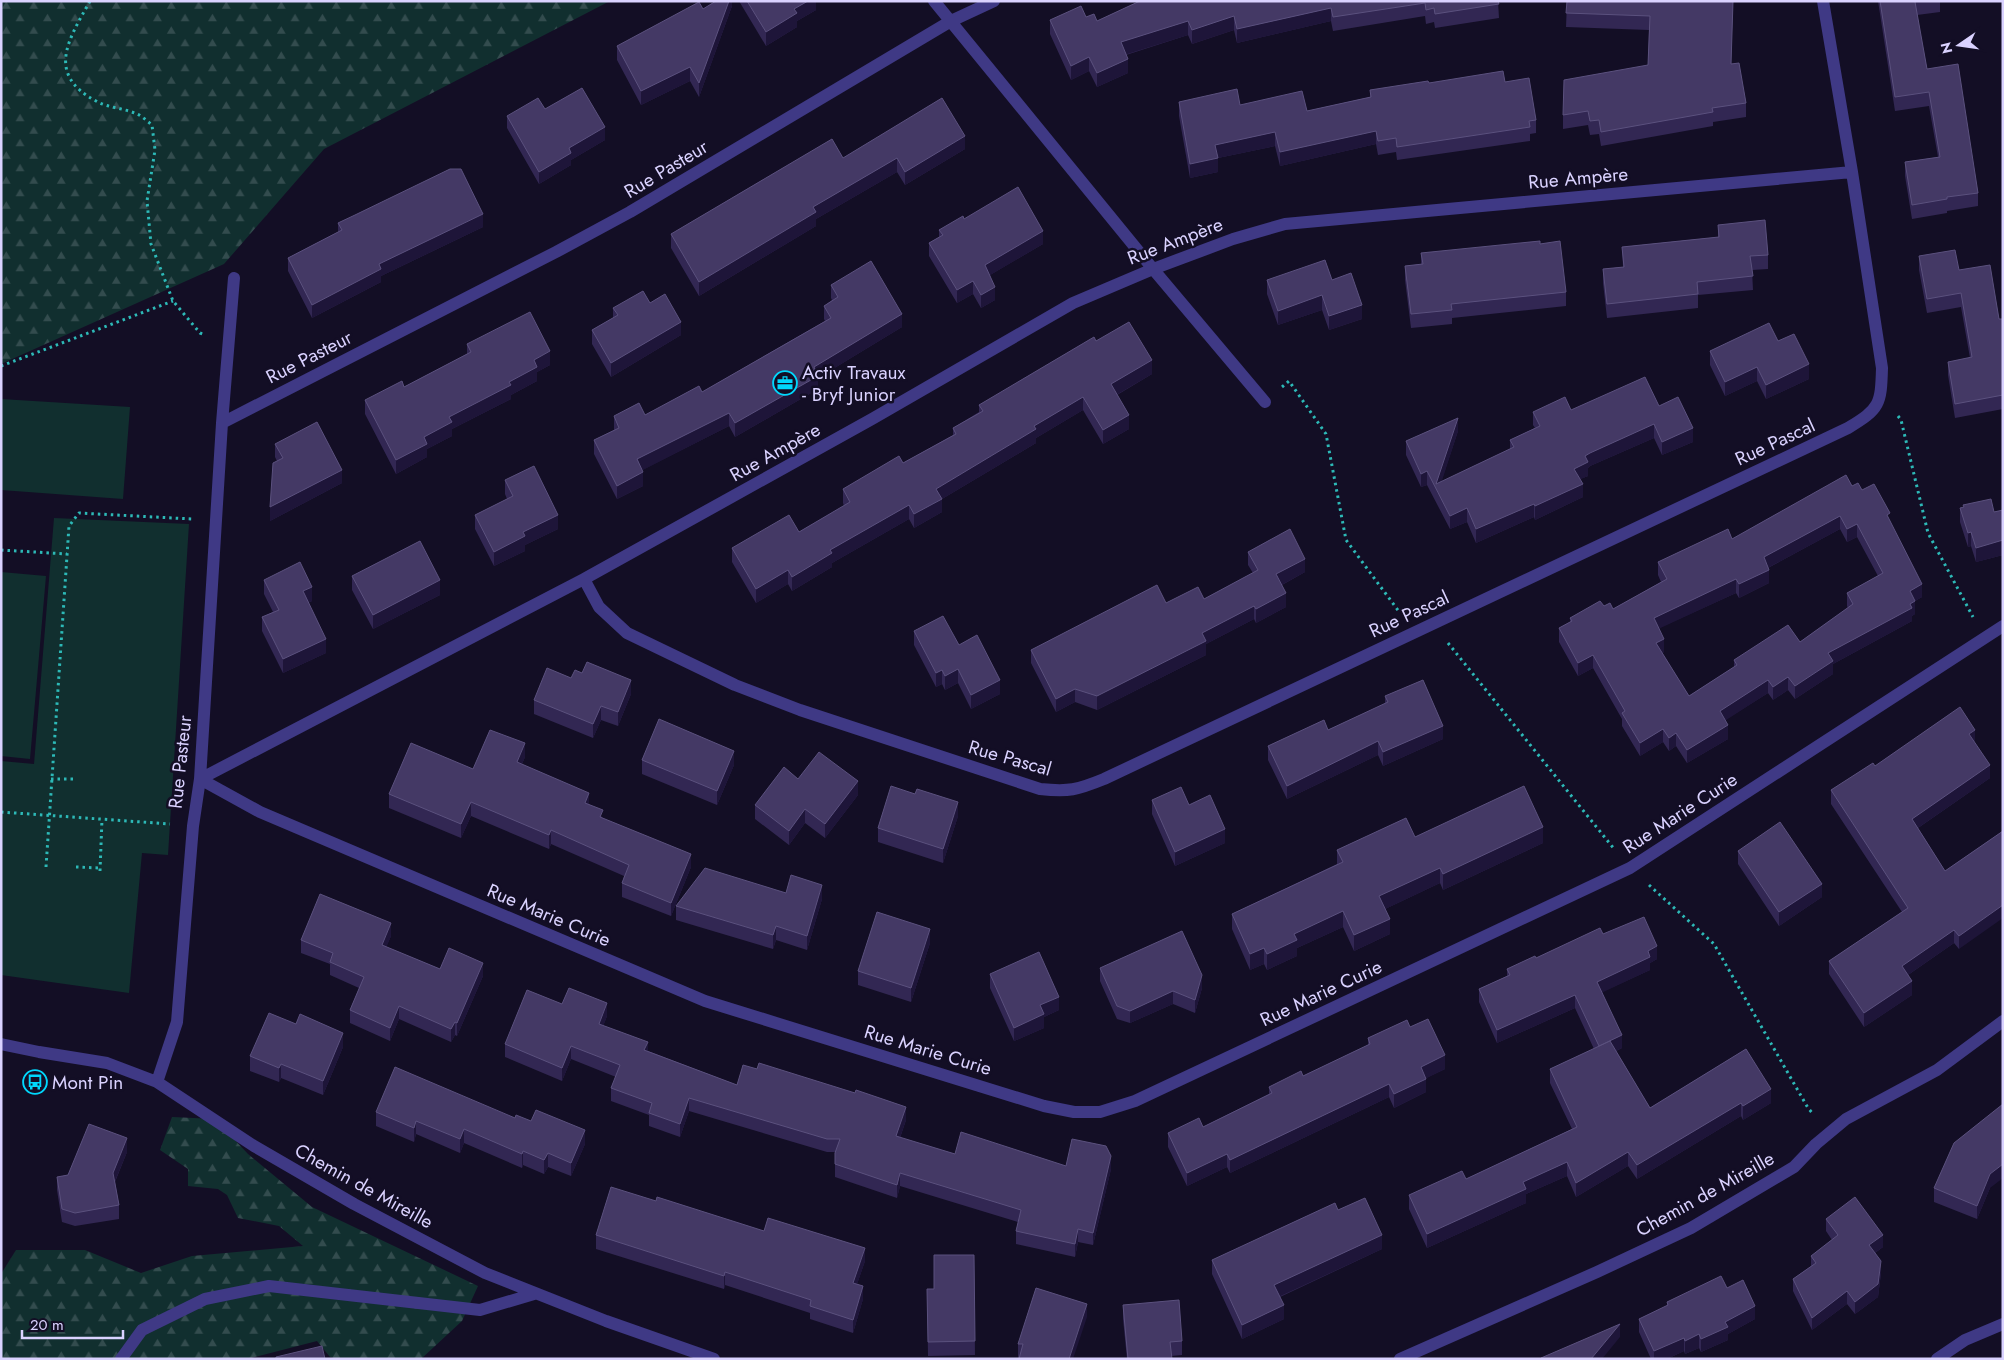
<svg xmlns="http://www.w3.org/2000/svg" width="2004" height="1360" font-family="Jost,sans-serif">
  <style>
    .forest { fill: url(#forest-firs) }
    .park { fill: #112f2f }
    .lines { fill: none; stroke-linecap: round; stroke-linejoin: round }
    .path { stroke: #2db9b7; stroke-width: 3; stroke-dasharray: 2.5 4; stroke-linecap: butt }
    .minor { stroke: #3f3985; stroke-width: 12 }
    .wall { fill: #322753; fill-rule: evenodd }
    .shaded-wall { fill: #1e1539 }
    .building { fill: #443965; stroke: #5b517e; fill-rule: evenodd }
    .labels { text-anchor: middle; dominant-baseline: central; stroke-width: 5; stroke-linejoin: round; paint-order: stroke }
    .street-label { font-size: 19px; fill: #dad2ff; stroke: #130e25 }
    .poi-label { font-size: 19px; fill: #dad2ff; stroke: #130e25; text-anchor: start }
  </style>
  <defs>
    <pattern id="forest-firs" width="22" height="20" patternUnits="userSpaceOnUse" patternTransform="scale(1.25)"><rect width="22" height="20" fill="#112f2f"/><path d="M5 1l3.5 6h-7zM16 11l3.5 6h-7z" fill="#334c4e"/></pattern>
  </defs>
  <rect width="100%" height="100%" fill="#130e25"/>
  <path class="forest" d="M1,1H610L324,149L224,264L1,364Z
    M172,1117L215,1119L248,1154L312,1207L478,1286L462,1321L421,1359H338L330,1357L317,1341L247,1359H1V1274L16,1250H85L141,1273L192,1256L303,1246L279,1226L238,1218L227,1195L218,1189L188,1186V1169L160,1150Z"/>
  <path class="park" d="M1,399L130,407L123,499L1,490Z
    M54,518L189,524L168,855L142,853L129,993L1,975V761L34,764Z
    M1,572L46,576L30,759L1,756Z"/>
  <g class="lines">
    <path class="path" d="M90,1C69,39 45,74 96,101C108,108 124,108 137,114C142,116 147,121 152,125L155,150L147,201L151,244L173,301L200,333L205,335
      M1,366L173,301
      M1282,387L1289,381L1326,434L1346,540L1400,613
      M1898,416L1901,420L1928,533L1973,617
      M1,550L67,554
      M1448,643L1615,850
      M51,779H74
      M1,812L170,824
      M46,867L69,526L79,513L192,519
      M76,867L100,868
      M100,871L102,819
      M1649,885L1714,944L1808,1108L1814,1115"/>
    <path class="minor" d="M934,1L1153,269L1265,402
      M222,423L234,278
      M584,579L599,607L627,633L735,685L800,710L1040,789C1069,792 1077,790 1104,779L1848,428C1880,409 1881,404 1882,368L1852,172L1823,1
      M200,779L260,812L705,1001L1044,1106L1074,1112H1100L1135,1101L1630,868L2003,626
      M200,779L584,579L872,419L1073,303L1153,269L1233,239L1285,224L1852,172
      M1,1044L39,1052L107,1063L157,1082L254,1146L354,1204L485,1273L606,1321L714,1359
      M157,1082L177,1022L193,826L200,779L222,423L556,252L630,212L951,21L994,1
      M121,1359L142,1330L205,1299L269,1286L480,1310L534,1294
      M1400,1359L1597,1272L1691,1228L1794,1167L1816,1144L1846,1119L1937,1070L2003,1021
      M1937,1359L1965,1340L2003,1324"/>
  </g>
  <path class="wall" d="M732,1V6L699,97L690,81L641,105L617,60V46L703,9Z
    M739,1H816V10L797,21V27L766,46Z
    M1140,1H1498L1499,18L1435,28L1434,22L1426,24L1425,16L1333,31L1331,21L1237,43L1234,30L1192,44L1188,35L1126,55L1128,73L1097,87L1089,71L1071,80L1050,34V20L1086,17L1097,21Z
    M1567,1H1733L1731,64L1746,103V117L1713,122V126L1601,146L1599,134L1590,135L1588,125L1563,129V115L1648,65L1649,30L1566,27Z
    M1878,1H1940V12L1917,15L1927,69L1978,193V206L1947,211V213L1912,219L1905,176V162L1938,157L1929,106L1895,111Z
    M1505,82L1536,120V133L1530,134V141L1397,160L1396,152L1378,155L1376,144L1280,166L1275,146L1218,158V172L1190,178L1179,116V102L1240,105L1307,111L1370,97V90L1429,83Z
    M507,116L605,140L571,160V165L539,184L507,128Z
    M965,149L905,185L897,172L816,219V226L699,296L671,248V234L843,158Z
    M964,219L1043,244L990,275L995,300L981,308L973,294L957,303L929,256V243L939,237V230Z
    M338,223L483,227L381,276V282L312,318L288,271V258L338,232Z
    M1718,225L1768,255V269L1752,270L1753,290L1698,295V308L1607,318L1603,283V269L1623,267L1622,247L1718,237Z
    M1540,244L1566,292V306L1452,318V324L1411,328L1405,280V266L1421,264V253Z
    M1919,256L1959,270L1999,319H2003V409L1955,418L1948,375V362L1970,358L1961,307L1927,313L1919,270Z
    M1267,280H1332L1362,319L1329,330L1322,310L1278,325L1267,294Z
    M831,285L902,327L818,378V389L735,437L729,426L642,470L643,486L617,499L594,454V440L614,430V416L645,415L702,392L825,321L824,319V306L832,300L831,298Z
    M650,303L681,335L611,377L592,344V330L613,318V308Z
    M1096,341L1152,374L1117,395L1129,429L1103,444L1083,410L1036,438V443L942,499V512L914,528L909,519L832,563V567L792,591L788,584L756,603L732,562V548L799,532L844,506L843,503V489L903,463L953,435V428L979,412V405Z
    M1778,341L1809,379L1766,399L1757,381L1725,396L1710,365V351Z
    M467,344L550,365L537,372V381L511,395V399L452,429V436L427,449V457L396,474L365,414V400L404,387L467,354Z
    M1659,406L1693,442L1662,455L1654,438L1590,466L1588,468V476L1580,479L1583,497L1535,520L1534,517L1476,543L1467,522L1450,529L1427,485L1421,487L1406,455V441L1458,431L1441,482L1510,449V440L1535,428L1533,425V412Z
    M275,444L342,483L270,521L277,461L275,457Z
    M505,480L558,529L525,545V551L494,566L475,529V515L507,499L505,494Z
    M1852,486L1862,490L1890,521L1922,597L1915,601V614L1912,616V621L1833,664V674L1795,699L1788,690L1773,700L1768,693L1725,720L1728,739L1687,763L1676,746L1669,751L1663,742L1640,756L1622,726V719L1593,668L1578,676L1559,642V628L1570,622V618L1604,606L1613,609L1661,582L1658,575V562L1732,539ZM1840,529L1847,542L1857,537L1878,576L1847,593V606L1848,608L1800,642L1734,660V667L1689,696L1662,653L1664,652L1659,628L1736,593L1739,598L1769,583L1768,568Z
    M1960,508L1994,512L2003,510V555L1976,562L1971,546L1968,547L1960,522Z
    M1248,552L1305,572L1282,585L1286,607L1256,623L1254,619L1206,644V655L1097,710L1075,702L1056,712L1031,663V650L1166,603L1204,599L1253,573L1248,565Z
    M352,576L440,595L373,629L352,590Z
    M264,580L312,601L308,603L326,653L283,673L262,631V617L273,612L264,594Z
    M914,631L959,645L1000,694L971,709L958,683L945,690L942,684L936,687L914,645Z
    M571,678L631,694L618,726L601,720L593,738L534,714V700Z
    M1385,696L1443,739L1383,766L1378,755L1287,799L1268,760V746L1328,730L1385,704Z
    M525,757L522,764L589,804L603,818L691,867L671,916L622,897V883L624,876L551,844L549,849L471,816L461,838L389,808V794L473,769Z
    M642,760L734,765L717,805L642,774Z
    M1875,766L1990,778L1918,828L1945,871L2003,831L1959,949L1954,943L1908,975L1912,995L1864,1027L1829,974V961L1902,912L1831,804V790Z
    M858,795L825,838L805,823L789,845L755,819V805Z
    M1152,800L1189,805L1225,843L1175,866L1152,814Z
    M958,816L943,863L878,842V828Z
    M1415,837L1543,843L1443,890L1440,883L1385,909L1390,934L1354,951L1343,927L1297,948V956L1267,970L1264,964L1250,970L1232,929V914L1337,864V850Z
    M1738,851L1822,897L1779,926L1738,864Z
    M786,893L822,899L807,950L776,940L773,949L676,920V906Z
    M1603,934L1657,959L1650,963V970L1602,992L1622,1048L1616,1051L1650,1108L1746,1049L1771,1103L1743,1120L1741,1116L1637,1179L1628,1166L1576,1197L1567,1176L1526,1194V1203L1427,1248L1409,1209V1195L1466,1179L1572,1129L1550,1083V1069L1594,1049L1575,1008L1497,1043L1479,1002V989L1507,976V969Z
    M391,936L386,947L440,969L483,976L457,1036L455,1035L451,1042L399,1019L390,1041L350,1023V1010L359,988L330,975V964L301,953V940Z
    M930,943L911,1002L858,985V971Z
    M1100,968L1202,988L1195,1013L1173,1004L1130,1023L1117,1019L1100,981Z
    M990,974L1059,1010L1044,1017V1028L1014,1041L990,988Z
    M562,1004L607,1016L603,1026L648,1051L737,1085L906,1120L900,1138L955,1154L1066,1166L1111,1169L1093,1245L1078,1242L1075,1257L1016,1244V1231L1018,1222L900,1186L897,1198L835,1177V1152H827L689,1111L680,1137L649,1126V1115L611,1101V1088L616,1077L571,1059L562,1081L505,1057V1044Z
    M1410,1027L1445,1069L1426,1078V1092L1394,1108L1389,1097L1230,1173L1227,1167L1187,1186L1168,1147V1133L1203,1127L1269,1094V1087L1303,1076L1368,1045V1038Z
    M343,1047L323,1095L281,1078L279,1082L250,1071V1056Z
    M376,1112L515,1118L585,1144L571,1176L548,1167L544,1174L523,1165L522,1168L464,1143L460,1153L416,1134L414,1142L376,1126Z
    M127,1152L115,1182L119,1205V1219L75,1226L62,1222L57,1190V1177L68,1175Z
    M1934,1188H1990L1977,1219L1934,1202Z
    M656,1201L764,1231L865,1261L857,1284L863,1299L853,1333L810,1319V1313L725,1285L724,1289L596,1249V1235Z
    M1338,1210L1382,1249L1280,1297L1284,1319L1242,1339L1212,1274V1260Z
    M1826,1219L1883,1247L1875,1253L1881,1273L1878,1297L1855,1314L1847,1304L1812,1330L1793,1291V1279L1811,1266V1256L1832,1240L1826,1231Z
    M974,1255L975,1355L928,1356L927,1289H934Z
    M1727,1288L1755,1319L1728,1334V1340L1701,1352L1699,1348L1685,1354L1684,1351L1667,1359H1651L1639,1332V1319L1667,1306V1302Z
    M1123,1305L1182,1341V1355L1171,1356L1172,1359H1127L1123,1319Z
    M1087,1317L1019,1358H1018V1344Z"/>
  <path class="shaded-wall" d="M729,1H732V6L699,97V83Z
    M808,1H816V10L797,21V27L766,46V32L794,9Z
    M1331,8V21L1237,43V29Z
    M1234,16V30L1192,44V30Z
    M1188,21V35L1121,56V42Z
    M1089,57V71L1071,80V66Z
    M1128,59V73L1097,87V73Z
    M690,67V81L641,105V91Z
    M605,127V140L571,160V165L539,184V172L569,148Z
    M1376,131V144L1280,166V152Z
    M1275,132V146L1218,158V172L1190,178V164L1215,145Z
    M965,136V149L905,185V172Z
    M897,158V172L816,219V226L699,296V282L813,207Z
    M483,214V227L381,276V282L312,318V305L379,264Z
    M1043,231V244L985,278V265Z
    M973,281V294L957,303V290Z
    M995,287V300L981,308V295Z
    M1322,295V310L1278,325V311Z
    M1362,305V319L1329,330V316Z
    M902,314V327L818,378V389L735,437V423L814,367Z
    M681,322V335L611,377V363Z
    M550,351V365L537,372V381L511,395V399L452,429V436L427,449V457L396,474V460L449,417L509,382L534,360Z
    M1152,360V374L1111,398V384Z
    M1809,364V379L1766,399V385Z
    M1757,367V381L1725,396V382Z
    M1083,397V410L1036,438V443L942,499V512L914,528V514L936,489L1034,426Z
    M729,413V426L637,473V459Z
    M1129,415V429L1103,444V430Z
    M1458,418V431L1438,493L1436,484Z
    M1654,424V438L1590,466L1588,468V476L1574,482V469L1585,456L1590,453Z
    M1693,428V442L1662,455V442Z
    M342,470V483L270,521V507Z
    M1427,471V485L1421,487V474Z
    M643,472V486L617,499V486Z
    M1583,484V497L1535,520V506Z
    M1534,504V517L1476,543V529Z
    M909,505V519L832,563V567L792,591V577L830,550Z
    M1467,508V522L1450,529V516Z
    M558,515V529L525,545V551L494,566V552L523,532Z
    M1840,516V529L1764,570V557Z
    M1857,524V537L1847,542V529Z
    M1971,532V546L1968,547V533Z
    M2003,540V555L1976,562V548Z
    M1305,559V572L1276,588V574Z
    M788,570V584L756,603V589Z
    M1769,570V583L1739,598V584Z
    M1736,579V593L1654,631V618Z
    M440,580V595L373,629V615Z
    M1922,584V597L1910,604V591Z
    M312,587V601L303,605V591Z
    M1286,593V607L1256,623V609Z
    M1915,601V614L1912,616V621L1833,664V674L1795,699V686L1828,653Z
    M1254,606V619L1206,644V655L1097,710V696L1202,633Z
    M326,639V653L283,673V659Z
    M1664,639V652L1656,656V643Z
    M1593,655V668L1578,676V663Z
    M958,669V683L945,690V676Z
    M942,670V684L936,687V673Z
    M1788,677V690L1773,700V687Z
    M631,680V694L618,726V712Z
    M1000,680V694L971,709V695Z
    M1768,680V693L1720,724V711Z
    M1075,689V702L1056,712V699Z
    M601,706V720L593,738V724Z
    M1728,725V739L1687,763V750Z
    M1443,726V739L1383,766V752Z
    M1663,729V742L1640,756V743Z
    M1975,730V743L1969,734Z
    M1676,733V746L1669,751V738Z
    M1378,741V755L1287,799V786Z
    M525,743V757L517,775V762Z
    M734,751V765L717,805V791Z
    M1990,765V778L1912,832V819Z
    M858,781V795L825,838V824Z
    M589,793V807L585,803Z
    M471,802V816L461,838V824Z
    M958,802V816L943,863V849Z
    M805,809V823L789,845V831Z
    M1543,827V843L1443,890V874Z
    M1225,829V843L1175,866V852Z
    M551,830V844L549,849V835Z
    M691,854V867L671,916V903Z
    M1440,868V883L1379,912V896Z
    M1822,884V897L1779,926V912Z
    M822,885V899L807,950V936Z
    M2003,905V918L1959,949V936Z
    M1343,911V927L1297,948V956L1267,970V954L1294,934Z
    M1390,919V934L1354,951V935Z
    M391,923V936L382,958V945Z
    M776,926V940L773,949V935Z
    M930,929V943L911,1002V988Z
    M1954,930V943L1902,979V966Z
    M1657,946V959L1650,963V970L1597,995V982L1648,951Z
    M1264,948V964L1250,970V954Z
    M483,963V976L457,1036V1023Z
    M1202,975V988L1195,1013V1000Z
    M1912,981V995L1864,1027V1013Z
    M1173,991V1004L1130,1023V1011Z
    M1575,995V1008L1497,1043V1030Z
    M1059,997V1010L1044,1017V1028L1014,1041V1028L1040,1005Z
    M607,1003V1016L599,1037V1024Z
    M399,1006V1019L390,1041V1028Z
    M455,1022V1035L451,1042V1029Z
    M343,1033V1047L323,1095V1081Z
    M1622,1035V1048L1599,1059V1046Z
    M648,1042V1055L644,1050Z
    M571,1046V1059L562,1081V1068Z
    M1445,1055V1069L1421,1081V1067Z
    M281,1064V1078L279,1082V1068Z
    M1426,1079V1092L1394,1108V1094Z
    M1389,1084V1097L1230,1173V1160Z
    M1771,1089V1103L1743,1120V1106Z
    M689,1098V1111L680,1137V1124Z
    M1741,1103V1116L1637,1179V1165Z
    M906,1107V1120L896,1149V1136Z
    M416,1121V1134L414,1142V1128Z
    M464,1129V1143L460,1153V1139Z
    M585,1130V1144L571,1176V1163Z
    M127,1138V1152L113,1186V1173Z
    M523,1151V1165L522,1168V1154Z
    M1628,1152V1166L1576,1197V1183Z
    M548,1153V1167L544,1174V1160Z
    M1227,1154V1167L1187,1186V1173Z
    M1111,1156V1169L1093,1245V1233Z
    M1567,1162V1176L1526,1194V1203L1427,1248V1234L1523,1182Z
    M2003,1164V1178L1990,1188L1977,1219V1206L1990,1174Z
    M900,1173V1186L897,1198V1185Z
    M1078,1229V1242L1075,1257V1244Z
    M1382,1235V1249L1274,1299V1285Z
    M1883,1235V1247L1869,1257V1245Z
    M865,1248V1261L853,1296V1283Z
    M1881,1261V1273L1878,1297L1855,1314V1302Z
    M725,1272V1285L724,1289V1276Z
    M863,1286V1299L853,1333V1320Z
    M1847,1291V1304L1812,1330V1318Z
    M1087,1304V1317L1073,1359H1069Z
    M1284,1305V1319L1242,1339V1325Z
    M1755,1306V1319L1728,1334V1340L1701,1352V1339L1725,1322Z
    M1620,1324V1337L1602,1359H1591Z
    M1699,1334V1348L1685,1354V1341Z
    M1684,1338V1351L1667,1359H1654V1351Z"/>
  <path class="building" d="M716,1H729L699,83L690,67L641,91L617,46L699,2L703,9Z
    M747,1H808L794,9L797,13L766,32Z
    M1140,1H1498L1499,4L1435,14L1434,8L1426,10L1425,3L1333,17L1331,8L1237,29L1234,16L1192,30L1188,21L1121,42L1128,59L1097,73L1089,57L1071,66L1050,20L1081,6L1086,17L1094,14L1097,21Z
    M1567,1H1733L1731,64L1739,63L1746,103L1712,108L1713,112L1601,132L1599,120L1590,121L1588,111L1563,115L1564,80L1648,65L1650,16L1566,13Z
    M1880,1H1917L1915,2L1927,69L1958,64L1978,193L1947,197V199L1912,205L1905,162L1940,157L1929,92L1895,97Z
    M1503,71L1505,82L1529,78L1536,120L1529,121L1530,127L1397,147L1396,138L1378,141L1376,131L1280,152L1275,132L1215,145L1218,158L1190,164L1179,102L1237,89L1240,105L1302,91L1307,111L1371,97L1370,90L1428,81L1429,83Z
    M582,88L605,127L569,148L571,153L539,172L507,116L538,98L545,109Z
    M942,98L965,136L905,172L897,158L813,207L816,212L699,282L671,234L832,139L843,158Z
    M450,169H461L483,214L379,264L381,269L312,305L288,258L342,230L338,223L355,215Z
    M1018,187L1043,231L985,265L995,287L981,295L973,281L957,290L929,243L943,235L939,230L963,216L964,219Z
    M1765,220L1768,255L1750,256L1753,276L1697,282L1698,294L1607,304L1603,269L1624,267L1622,247L1719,237L1718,225Z
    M1540,241V244L1560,241L1566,292L1451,304L1452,310L1411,314L1405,266L1423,264L1421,253Z
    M1955,250L1959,270L1990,265L1999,319H2003V395L1955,404L1948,362L1972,357L1961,293L1927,299L1919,256Z
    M1325,260L1332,280L1351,273L1362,305L1329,316L1322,295L1278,311L1267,280Z
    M871,261L902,314L814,367L818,376L735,423L729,413L637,459L643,472L617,486L594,440L619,428L614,416L639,403L645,415L699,386L702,392L831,318L824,306L838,297L831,285Z
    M643,291L650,303L665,294L681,322L611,363L592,330L618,315L613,308Z
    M530,312L550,351L534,360L537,367L509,382L511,385L449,417L452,422L424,437L427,444L396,460L365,400L402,381L404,387L471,352L467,344Z
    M1129,322L1152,360L1111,384L1129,415L1103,430L1083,397L1034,426L1036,429L936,489L942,499L914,514L909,505L830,550L832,553L792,577L788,570L756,589L732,548L789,515L799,532L850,502L843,489L899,456L903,463L956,434L953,428L983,411L979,405L1094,337L1096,341Z
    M1769,323L1778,341L1794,334L1809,364L1766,385L1757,367L1725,382L1710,351Z
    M1645,377L1659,406L1678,397L1693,428L1662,442L1654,424L1590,453L1585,456L1588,462L1574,469L1583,484L1535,506L1534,504L1476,529L1467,508L1450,516L1427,471L1421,474L1406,441L1458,418L1436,484L1514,447L1510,440L1540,426L1533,412L1565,397L1571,410Z
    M317,422L342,470L270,507L273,463L283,458L275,444Z
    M534,466L558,515L523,532L525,536L494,552L475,515L513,496L505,480Z
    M1846,475L1852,486L1858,483L1862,490L1874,484L1890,513L1887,515L1922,584L1910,591L1915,601L1910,604L1912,608L1828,653L1833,661L1795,686L1788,677L1773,687L1768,680L1720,711L1728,725L1687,750L1676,733L1669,738L1663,729L1640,743L1622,713L1625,711L1593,655L1578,663L1559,628L1572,621L1570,618L1600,601L1604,606L1610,603L1613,609L1667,579L1658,562L1728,529L1732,539ZM1840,516L1847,529L1857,524L1883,573L1847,593L1853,604L1800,642L1788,625L1734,660L1737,665L1689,696L1656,643L1664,639L1654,618L1736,579L1739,584L1769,570L1764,557Z
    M1991,499L1994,512L2003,510V540L1976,548L1971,532L1968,533L1960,508L1964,507L1963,505Z
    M1290,529L1305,559L1276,574L1286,593L1256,609L1254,606L1202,633L1206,641L1097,696L1075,689L1056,699L1031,650L1157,585L1166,603L1198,587L1204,599L1258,570L1248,552Z
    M420,541L440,580L373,615L352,576Z
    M300,562L312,587L303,591L326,639L283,659L262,617L279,610L264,580Z
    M943,616L959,645L977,635L1000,680L971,695L958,669L945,676L942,670L936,673L914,631Z
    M587,662L631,680L618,712L601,706L593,724L534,700L547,668L571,678L575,670L582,673Z
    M1423,680L1443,726L1383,752L1378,741L1287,786L1268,746L1324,720L1328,730L1388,702L1385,696Z
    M1960,707L1975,730L1969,734L1990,765L1912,819L1945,871L2003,831V905L1959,936L1954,930L1902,966L1912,981L1864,1013L1829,961L1908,908L1831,790L1873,763L1875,766Z
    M659,719L734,751L717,791L642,760Z
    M490,730L525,743L517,762L589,793L585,803L603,810L600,817L691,854L671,903L622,883L629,865L551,830L549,835L471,802L461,824L389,794L411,743L473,769Z
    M819,752L858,781L825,824L805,809L789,831L755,805L784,767L798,779Z
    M891,786L915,794L917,789L958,802L943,849L878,828Z
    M1524,786L1543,827L1443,874L1440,868L1379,896L1390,919L1354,935L1343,911L1294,934L1297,940L1267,954L1264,948L1250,954L1232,914L1343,862L1337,850L1406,818L1415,837Z
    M1181,787L1189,805L1210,795L1225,829L1175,852L1152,800Z
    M1780,822L1822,884L1779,912L1738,851Z
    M705,868L786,893L791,875L822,885L807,936L776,926L773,935L676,906Z
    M320,894L391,923L382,945L440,969L449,948L483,963L457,1023L455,1022L451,1029L399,1006L390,1028L350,1010L364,977L330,962L333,953L301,940Z
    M877,912L930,929L911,988L858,971Z
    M1644,917L1657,946L1648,951L1650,957L1597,982L1622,1035L1599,1046L1575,995L1497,1030L1479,989L1510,975L1507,969L1535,956L1536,958L1600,928L1603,934Z
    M1182,931L1202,975L1195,1000L1173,991L1130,1011L1117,1006L1100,968Z
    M1039,952L1059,997L1040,1005L1044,1014L1014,1028L990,974Z
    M569,988L607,1003L599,1024L648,1042L644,1050L737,1085L743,1065L757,1069L759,1063L855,1093L856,1090L906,1107L896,1136L955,1154L961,1132L1066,1166L1072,1139L1106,1146L1111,1156L1093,1233L1078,1229L1075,1244L1016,1231L1021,1210L900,1173L897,1185L835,1164V1153L840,1139H827L689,1098L680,1124L649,1113L652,1103L611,1088L620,1065L571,1046L562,1068L505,1044L527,990L562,1004Z
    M269,1013L296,1024L300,1014L343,1033L323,1081L281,1064L279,1068L250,1056Z
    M1428,1019L1445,1055L1421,1067L1426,1079L1394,1094L1389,1084L1230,1160L1227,1154L1187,1173L1168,1133L1199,1118L1203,1127L1272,1093L1269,1087L1301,1071L1303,1076L1370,1044L1368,1038L1407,1020L1410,1027Z
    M1610,1041L1650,1108L1746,1049L1771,1089L1743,1106L1741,1103L1637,1165L1628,1152L1576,1183L1567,1162L1523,1182L1526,1189L1427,1234L1409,1195L1462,1171L1466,1179L1577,1127L1550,1069Z
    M395,1067L515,1118L516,1115L531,1121L536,1110L585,1130L571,1163L548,1153L544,1160L523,1151L522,1154L464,1129L460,1139L416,1121L414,1128L376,1112Z
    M2003,1104V1164L1990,1174L1977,1206L1934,1188L1954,1143Z
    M89,1124L127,1138L113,1173L119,1205L75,1213L62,1209L57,1177L68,1175Z
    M611,1187L656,1201L657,1197L764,1231L768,1218L865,1248L853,1283L863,1286L853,1320L810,1306L811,1300L725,1272L724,1276L596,1235Z
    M1855,1197L1883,1235L1869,1245L1881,1261L1878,1284L1855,1302L1847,1291L1812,1318L1793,1279L1816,1263L1811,1256L1838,1235L1826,1219Z
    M1365,1198L1382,1235L1274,1285L1284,1305L1242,1325L1212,1260L1335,1203L1338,1210Z
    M934,1255H974L975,1341L928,1342L927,1289H934Z
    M1721,1276L1727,1288L1743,1280L1755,1306L1725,1322L1728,1327L1701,1339L1699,1334L1685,1341L1684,1338L1654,1351L1639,1319L1668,1305L1667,1302Z
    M1036,1288L1087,1304L1069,1359H1019L1023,1344H1018Z
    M1179,1300L1182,1341L1170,1342L1172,1359H1128L1123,1305Z
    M1620,1324L1591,1359H1540L1541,1358Z
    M322,1346L325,1359H276V1357Z"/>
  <defs>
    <g id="office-ring" transform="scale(1.25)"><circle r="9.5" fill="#130e25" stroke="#00d8fd" stroke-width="1.5"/><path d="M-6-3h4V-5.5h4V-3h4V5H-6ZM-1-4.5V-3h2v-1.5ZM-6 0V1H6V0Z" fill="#00d8fd"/></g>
    <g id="bus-ring" transform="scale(1.25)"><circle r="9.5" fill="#130e25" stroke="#00d8fd" stroke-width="1.5"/><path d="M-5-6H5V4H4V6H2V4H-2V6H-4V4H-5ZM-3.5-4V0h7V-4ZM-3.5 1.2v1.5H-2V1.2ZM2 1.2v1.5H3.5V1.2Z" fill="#00d8fd"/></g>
  </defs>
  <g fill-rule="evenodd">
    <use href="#office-ring" x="785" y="383"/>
    <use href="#bus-ring" x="35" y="1082"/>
  </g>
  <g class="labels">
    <g class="street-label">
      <text transform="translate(666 169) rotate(-31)">Rue Pasteur</text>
      <text transform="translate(1578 178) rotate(-5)">Rue Ampère</text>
      <text transform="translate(1175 241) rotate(-21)">Rue Ampère</text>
      <text transform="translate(309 357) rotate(-27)">Rue Pasteur</text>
      <text transform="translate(1775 442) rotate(-25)">Rue Pascal</text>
      <text transform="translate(775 452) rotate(-29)">Rue Ampère</text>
      <text transform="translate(1409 614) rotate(-25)">Rue Pascal</text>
      <text transform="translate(1010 758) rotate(16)">Rue Pascal</text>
      <text transform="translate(180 762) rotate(-84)">Rue Pasteur</text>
      <text transform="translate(1680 813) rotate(-33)">Rue Marie Curie</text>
      <text transform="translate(549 915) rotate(23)">Rue Marie Curie</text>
      <text transform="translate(1321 993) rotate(-25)">Rue Marie Curie</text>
      <text transform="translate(928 1050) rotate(17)">Rue Marie Curie</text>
      <text transform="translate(364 1186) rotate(29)">Chemin de Mireille</text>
      <text transform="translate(1705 1194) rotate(-29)">Chemin de Mireille</text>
    </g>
    <g class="poi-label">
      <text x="802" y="372">Activ Travaux<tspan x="802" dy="22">- Bryf Junior</tspan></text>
      <text x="52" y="1082">Mont Pin</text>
    </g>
  </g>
  <rect width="2004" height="1360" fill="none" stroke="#dad2ff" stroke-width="5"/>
  <g transform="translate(1959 45) rotate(257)" stroke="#130e25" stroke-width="4" paint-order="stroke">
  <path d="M0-4L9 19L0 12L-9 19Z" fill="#dad2ff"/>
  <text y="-8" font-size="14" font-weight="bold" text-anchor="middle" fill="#dad2ff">N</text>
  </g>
  <path d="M22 1330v8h101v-8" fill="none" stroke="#dad2ff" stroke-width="2.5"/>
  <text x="30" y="1330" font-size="15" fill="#dad2ff" stroke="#130e25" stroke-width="4" paint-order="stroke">20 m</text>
</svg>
